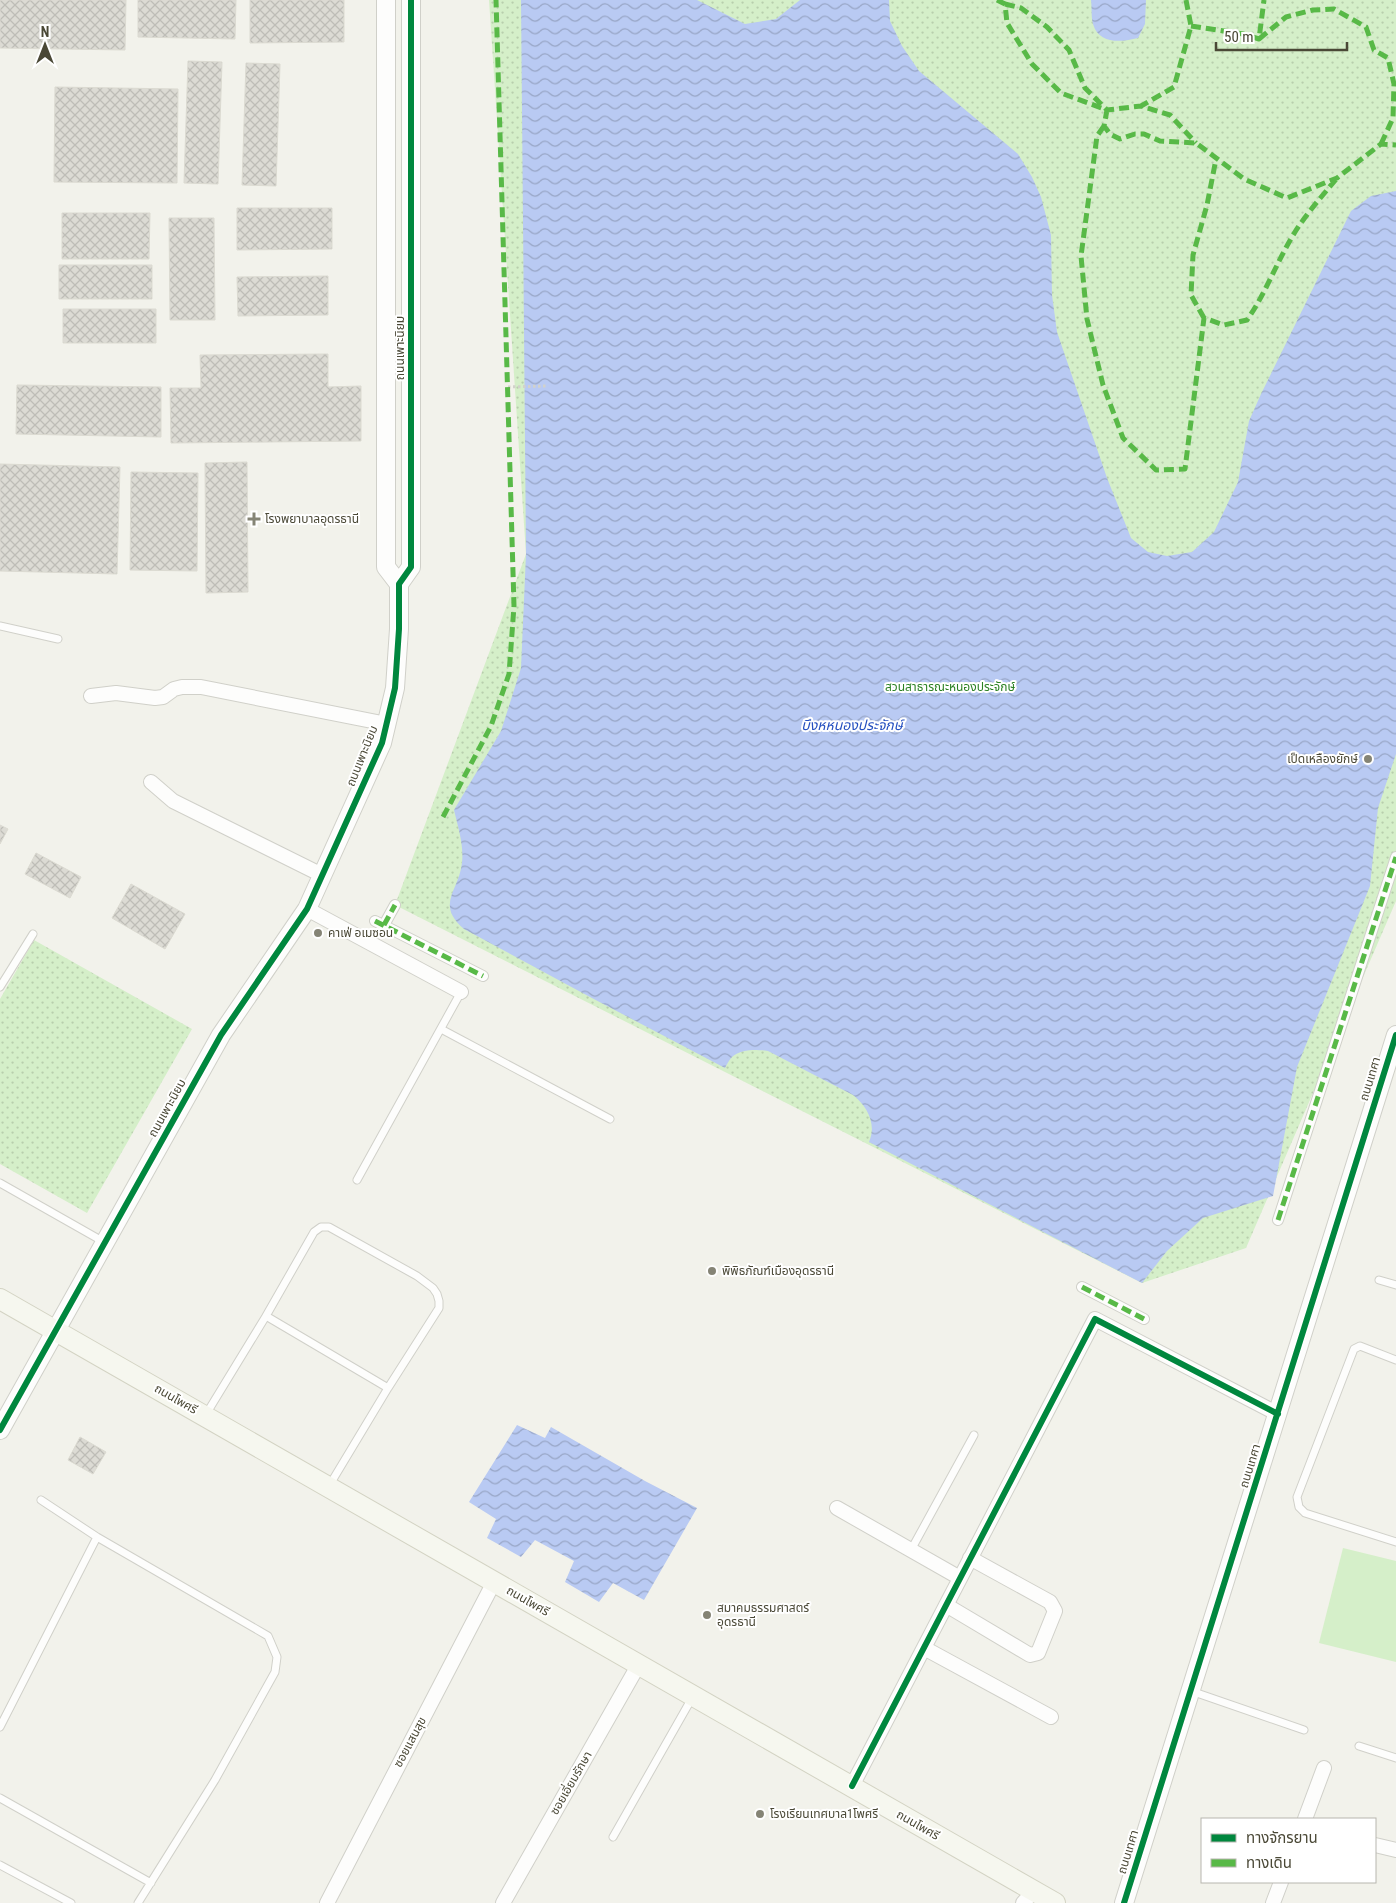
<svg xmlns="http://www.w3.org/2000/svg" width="1396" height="1903" font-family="'Roboto Condensed','Noto Sans Thai',sans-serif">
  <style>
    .grass { fill: url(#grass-dots) }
    .garden { fill: #d5efc9 }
    .water { fill: url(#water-waves) }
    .building { fill: url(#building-cross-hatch); stroke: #dbdad1 }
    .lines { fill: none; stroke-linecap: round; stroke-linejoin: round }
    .service-casing { stroke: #d0d0c9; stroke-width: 9 }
    .pedestrian-casing { stroke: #d0d0c9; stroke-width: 12 }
    .minor-casing { stroke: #d0d0c9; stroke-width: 16 }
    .tertiary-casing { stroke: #d0d0c9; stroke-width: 20 }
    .secondary-casing { stroke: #d3d3c3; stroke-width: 22 }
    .path { stroke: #d2d2cb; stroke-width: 3; stroke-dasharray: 2.5 2.5; stroke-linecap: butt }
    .service { stroke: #fdfdfc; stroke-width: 7 }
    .pedestrian { stroke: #fdfdfc; stroke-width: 10 }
    .minor { stroke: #fdfdfc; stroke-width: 14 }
    .tertiary { stroke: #fdfdfc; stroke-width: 18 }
    .secondary { stroke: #f6f7ef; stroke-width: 20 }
    .quiet { stroke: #58b947; stroke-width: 5; stroke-dasharray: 10 5; stroke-linecap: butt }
    .cycleway-casing { stroke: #fff; stroke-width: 9 }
    .cycleway { stroke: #00873e; stroke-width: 6 }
    .poi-dot { fill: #858475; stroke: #fff; stroke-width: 2 }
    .labels { text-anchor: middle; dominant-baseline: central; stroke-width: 4; stroke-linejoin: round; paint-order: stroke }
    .street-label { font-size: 12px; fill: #4a4836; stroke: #fff }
    .poi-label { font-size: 12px; fill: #4a4836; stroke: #fff; text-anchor: start }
    .park-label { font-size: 12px; fill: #2b8123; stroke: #fff }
    .water-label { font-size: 14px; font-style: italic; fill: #2550c0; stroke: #fff }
  </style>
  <defs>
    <pattern id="grass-dots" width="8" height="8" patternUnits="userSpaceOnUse" patternTransform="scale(1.25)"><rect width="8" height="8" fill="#d5efc9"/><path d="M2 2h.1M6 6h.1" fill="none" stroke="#b8cead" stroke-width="1.8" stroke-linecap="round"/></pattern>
    <pattern id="water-waves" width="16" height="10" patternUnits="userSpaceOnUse" patternTransform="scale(1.25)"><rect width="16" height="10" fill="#b9caf3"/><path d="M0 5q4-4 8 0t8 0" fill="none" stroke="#98a6c6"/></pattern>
    <pattern id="building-cross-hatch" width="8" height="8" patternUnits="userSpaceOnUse" patternTransform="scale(1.25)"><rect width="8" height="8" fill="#dcdbd4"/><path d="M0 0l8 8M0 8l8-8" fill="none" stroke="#bebdb7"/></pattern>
  </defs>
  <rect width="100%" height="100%" fill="#f2f2eb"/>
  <path class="grass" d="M489,0H1396V901L1246,1248L1142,1283L395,905L526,554Z
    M34,940L192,1029L87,1213L0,1164V999Z"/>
  <path class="garden" d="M1343,1548L1396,1561V1662L1319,1643Z"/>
  <path class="water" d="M521,0H697L745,24L776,19L800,0H889L890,21L902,46L919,71L1018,154L1032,177L1041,197L1051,235L1052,295L1057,332L1107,478L1131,538L1148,552L1167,556L1192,552L1214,532L1238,482L1249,421L1261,394L1351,211L1371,196L1396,191V754L1378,808L1370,886L1297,1067L1273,1196L1203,1218L1167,1251L1142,1283L869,1142C877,1124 867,1106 853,1095L768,1051C758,1049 740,1049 732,1057C729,1060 727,1064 725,1068L590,997L464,929C435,904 459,891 462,863C464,845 458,827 454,810L501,731L521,668L526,554Z
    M1091,0H1146L1145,24L1138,38C1122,42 1099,45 1093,24C1091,17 1092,8 1091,0Z
    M517,1425L545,1438L551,1427L645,1481L697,1508L644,1600L613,1583L599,1602L565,1582L574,1561L535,1540L521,1557L487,1538L496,1519L469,1502Z"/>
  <path class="building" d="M0,0H126L125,50L0,48Z
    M138,0H236L235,39L138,37Z
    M250,0H344V42L250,43Z
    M188,61L222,62L218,184L184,183Z
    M246,63L280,64L276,186L242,185Z
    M55,87L178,89L177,183L54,182Z
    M237,208H332V249L237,250Z
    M62,213H150L149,259H62Z
    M169,218H214L215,320H170Z
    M59,265H152V299H59Z
    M328,276V315L238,316L237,277Z
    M63,309H156V343H63Z
    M328,354V387L361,386V441L171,443L170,388H201L200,355Z
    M17,385L161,387V437L16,434Z
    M247,462L248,592L206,593L205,463Z
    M0,464L120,467L117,574L0,571Z
    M131,472L198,473L197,571L130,570Z
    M0,825L8,829L0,844Z
    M36,853L81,877L70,898L25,874Z
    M131,884L185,914L165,949L112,918Z
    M80,1437L106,1452L93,1474L68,1460Z"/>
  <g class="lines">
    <g class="service-casing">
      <path id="service" d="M0,626L58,639
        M0,987L33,934
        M441,1029L610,1119
        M357,1180L461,992
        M0,1183L104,1242
        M1379,1280L1396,1285
        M266,1316L314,1232L321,1227H329L417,1276L433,1288L437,1294L439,1301V1308L388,1388
        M1396,1360L1360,1346L1354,1349L1297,1497L1299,1507L1305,1513L1396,1542
        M205,1416L266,1316L388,1388L329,1486
        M41,1500L97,1537
        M911,1550L974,1435
        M1191,1691L1304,1730
        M0,1727L97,1537L268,1636L277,1657L275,1672L215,1780L138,1903
        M1359,1746L1396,1758
        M0,1798L151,1883
        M613,1837L692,1698
        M0,1865L71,1903"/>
    </g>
    <g class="pedestrian-casing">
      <path id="pedestrian" d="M375,921L483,976
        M384,925L395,905
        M1278,1220L1396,857
        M1082,1287L1144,1319"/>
    </g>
    <g class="minor-casing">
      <path id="minor" d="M91,696L116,693L155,698L163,697L174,689L182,687H201L387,724
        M151,782L173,801L322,875
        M307,909L461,992
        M837,1508L960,1578
        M946,1605L1030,1655L1038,1653L1055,1611L1050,1602L970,1558
        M924,1648L1051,1717
        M852,1786L1095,1319L1278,1414
        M1305,1819L1324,1768
        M1375,1845L1396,1850
        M327,1903L494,1582
        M503,1903L639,1664
        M1023,1903L1034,1891
        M1273,1903L1281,1882"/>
    </g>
    <g class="tertiary-casing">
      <path id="tertiary" d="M386,0V567L399,584
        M0,1430L221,1035L307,909L382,743L395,688L399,629V584L411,567V0
        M1124,1903L1396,1035"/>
    </g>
    <g class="secondary-casing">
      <path id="secondary" d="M0,1299L1055,1903"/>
    </g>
    <path class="path" d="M508,387L547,386"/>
    <use href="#service" class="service"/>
    <use href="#pedestrian" class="pedestrian"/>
    <use href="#minor" class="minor"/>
    <use href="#tertiary" class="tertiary"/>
    <use href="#secondary" class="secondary"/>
    <path class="quiet" d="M997,0L1005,4L1007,23L1032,64L1061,93L1107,110L1104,126L1110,134L1120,139L1135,134H1144L1160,141L1196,143L1244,179L1287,198L1337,178L1381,144L1396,145
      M1186,0L1191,26L1174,87L1141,106L1170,115L1196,143
      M1005,4L1021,8L1047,27L1069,50L1085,88L1107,110L1141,106
      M1191,26L1243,34L1259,39L1264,0
      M1259,39L1286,17L1313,10L1334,9L1366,27L1374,50L1388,58L1394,84L1393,118L1381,144
      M1104,126L1097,136L1081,256L1087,319L1103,385L1123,438L1156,470L1185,469L1204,318L1224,325L1247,320C1266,293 1277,261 1295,232C1307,213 1323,195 1337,178
      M1204,318L1191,295L1193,255L1207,205L1216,159
      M443,817L491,726L509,674L514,606L496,0
      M375,921L483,976
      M384,925L395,905
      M1278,1220L1396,857
      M1082,1287L1144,1319"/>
    <g class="cycleway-casing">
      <path id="cycleway" d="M0,1430L221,1035L307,909L382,743L395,688L399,629V584L411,567V0
        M852,1786L1095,1319L1278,1414
        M1124,1903L1396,1035"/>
    </g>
    <use href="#cycleway" class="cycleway"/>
  </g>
  <g class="poi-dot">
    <path d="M251.5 511.5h5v5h5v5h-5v5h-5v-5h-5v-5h5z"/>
    <circle cx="1368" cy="759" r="5"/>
    <circle cx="318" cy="933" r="5"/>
    <circle cx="712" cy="1271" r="5"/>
    <circle cx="707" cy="1615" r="5"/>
    <circle cx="760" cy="1814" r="5"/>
  </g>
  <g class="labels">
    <g class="street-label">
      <text transform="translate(400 348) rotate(-90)">ถนนเพาะนิยม</text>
      <text transform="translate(362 756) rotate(-68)">ถนนเพาะนิยม</text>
      <text transform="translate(1370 1079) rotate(-73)">ถนนเทศา</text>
      <text transform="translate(167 1108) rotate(-61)">ถนนเพาะนิยม</text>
      <text transform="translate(176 1399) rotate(30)">ถนนโพศรี</text>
      <text transform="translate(1250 1466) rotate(-73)">ถนนเทศา</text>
      <text transform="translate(528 1601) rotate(30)">ถนนโพศรี</text>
      <text transform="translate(410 1742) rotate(-62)">ซอยแสนสุข</text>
      <text transform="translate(571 1783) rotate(-60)">ซอยเอี่ยมรักษา</text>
      <text transform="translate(918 1825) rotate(30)">ถนนโพศรี</text>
      <text transform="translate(1128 1852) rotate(-73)">ถนนเทศา</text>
    </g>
    <g class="poi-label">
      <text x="265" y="519">โรงพยาบาลอุดรธานี</text>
      <text x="1358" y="759" text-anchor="end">เป็ดเหลืองยักษ์</text>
      <text x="328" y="933">คาเฟ่ อเมซอน</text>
      <text x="722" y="1271">พิพิธภัณฑ์เมืองอุดรธานี</text>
      <text x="717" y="1608">สมาคมธรรมศาสตร์<tspan x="717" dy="14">อุดรธานี</tspan></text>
      <text x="770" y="1814">โรงเรียนเทศบาล1โพศรี</text>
    </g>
    <g class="park-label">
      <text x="950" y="687">สวนสาธารณะหนองประจักษ์</text>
    </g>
    <g class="water-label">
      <text x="852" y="725">บึงหหนองประจักษ์</text>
    </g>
  </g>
  <rect x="1201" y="1818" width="175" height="65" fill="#ffffff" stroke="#b7b6af"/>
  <rect x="1211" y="1834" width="25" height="8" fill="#00873e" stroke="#b7b6af"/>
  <text x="1246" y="1843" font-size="15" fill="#4a4836">ทางจักรยาน</text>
  <rect x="1211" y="1859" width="25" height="8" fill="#58b947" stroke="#b7b6af"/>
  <text x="1246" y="1868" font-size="15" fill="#4a4836">ทางเดิน</text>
  <g transform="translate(45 45)" stroke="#ffffff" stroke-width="4" paint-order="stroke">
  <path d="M0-4L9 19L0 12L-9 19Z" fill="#4a4836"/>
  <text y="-8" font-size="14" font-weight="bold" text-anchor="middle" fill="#4a4836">N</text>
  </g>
  <path d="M1216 42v8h131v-8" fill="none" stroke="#4a4836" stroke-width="2.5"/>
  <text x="1224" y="42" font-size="15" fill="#4a4836" stroke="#ffffff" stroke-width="4" paint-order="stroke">50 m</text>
</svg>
